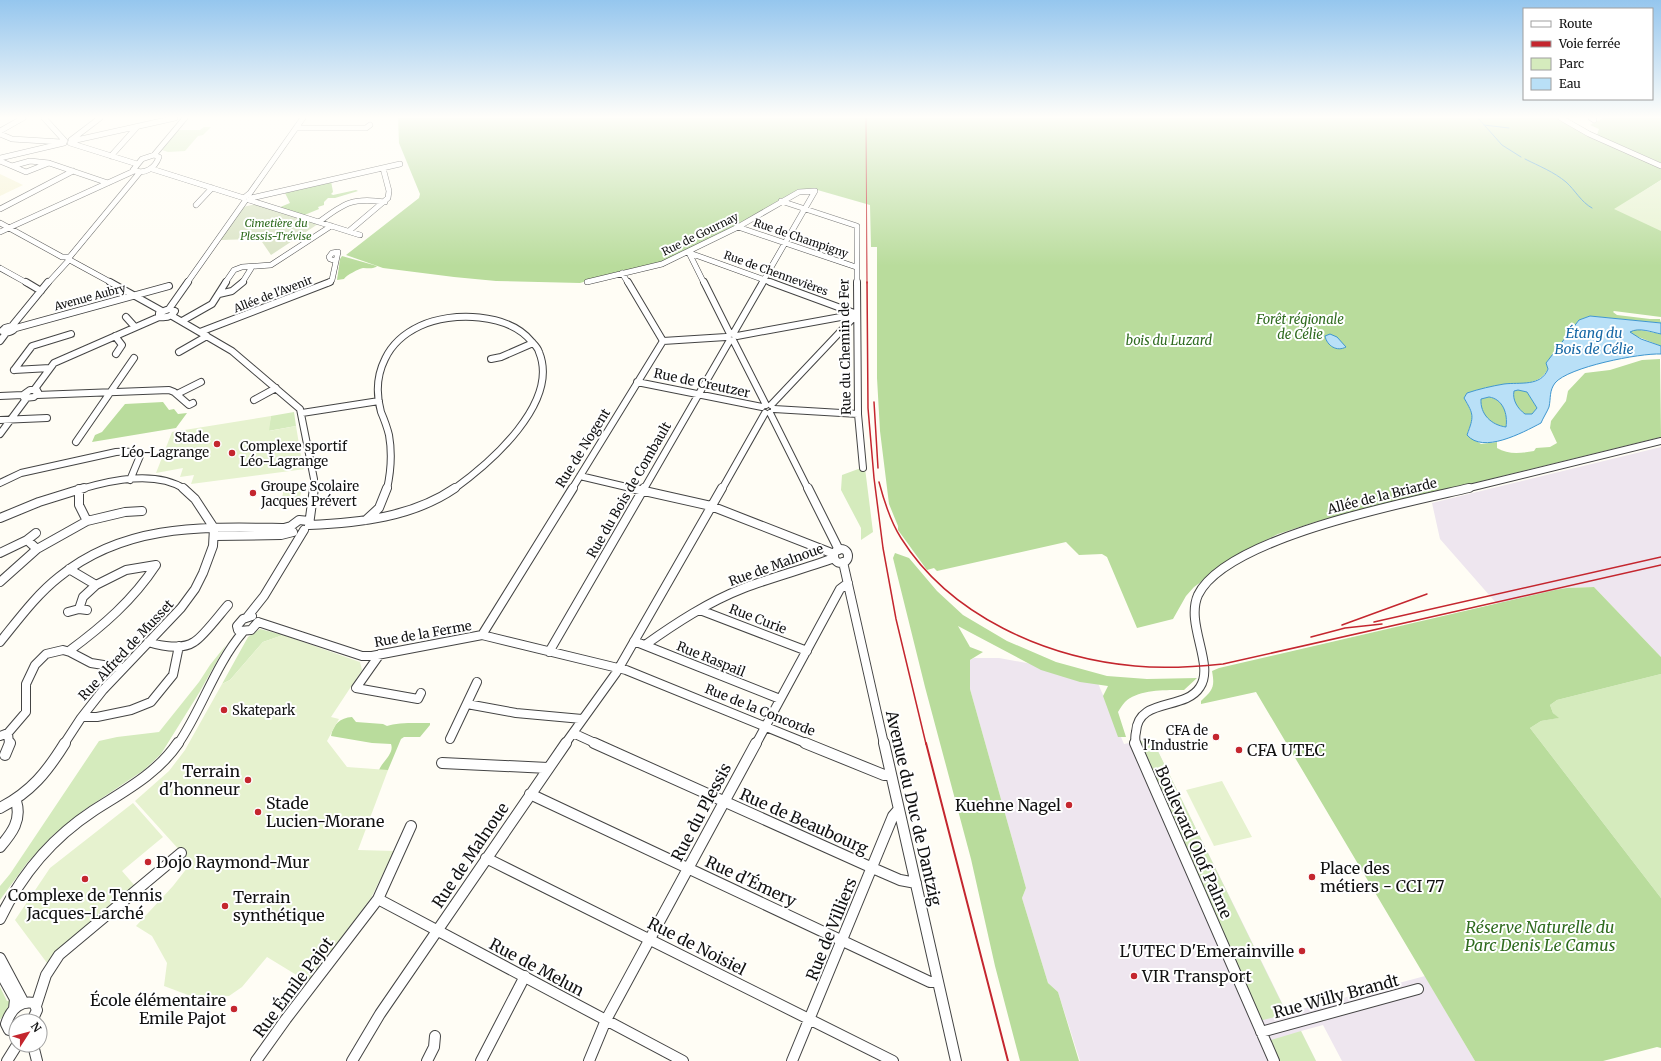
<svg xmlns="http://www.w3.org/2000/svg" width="1661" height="1061" font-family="Merriweather,serif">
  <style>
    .industrial { fill: #eee6ef }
    .farmland { fill: #f6f3d4 }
    .green { fill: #d5ebbd }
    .forest { fill: #b9dc9c }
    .cemetery { fill: #d9e3c4 }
    .pitch { fill: #e6f2cf }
    .water { fill: #b9e0f7; stroke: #3f96cf; fill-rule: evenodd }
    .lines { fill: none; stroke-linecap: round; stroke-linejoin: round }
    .stream { stroke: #3f96cf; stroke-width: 1 }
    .minor-far3-casing { stroke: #444; stroke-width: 6 }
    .minor-far2-casing { stroke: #444; stroke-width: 8 }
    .minor-far1-casing { stroke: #444; stroke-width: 10 }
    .minor-casing { stroke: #444; stroke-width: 12 }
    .minor-far3 { stroke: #fff; stroke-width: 5 }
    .minor-far2 { stroke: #fff; stroke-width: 6 }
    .minor-far1 { stroke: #fff; stroke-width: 8 }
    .minor { stroke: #fff; stroke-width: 10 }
    .rail-far2 { stroke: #c4262e; stroke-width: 1 }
    .rail-far1 { stroke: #c4262e; stroke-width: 1.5 }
    .rail { stroke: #c4262e; stroke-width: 2 }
    .poi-dot { fill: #c4262e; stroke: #fff; stroke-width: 1.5 }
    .labels { text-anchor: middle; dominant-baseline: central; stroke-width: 4; stroke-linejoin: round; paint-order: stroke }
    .far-park-label { font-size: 11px; font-style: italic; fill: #2f6b1f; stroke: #fff }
    .far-street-label { font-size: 11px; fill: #111; stroke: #fff }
    .park-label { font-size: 13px; font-style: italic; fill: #2f6b1f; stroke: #fff }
    .street-label { font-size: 13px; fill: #111; stroke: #fff }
    .poi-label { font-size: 13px; fill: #111; stroke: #fff; text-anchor: start }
    .water-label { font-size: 14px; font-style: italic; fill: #1768a6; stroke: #fff }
    .near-poi-label { font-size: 16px; fill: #111; stroke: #fff; text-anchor: start }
    .near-street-label { font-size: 16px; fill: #111; stroke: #fff }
    .near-park-label { font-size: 16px; font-style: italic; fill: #2f6b1f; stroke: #fff }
  </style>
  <rect width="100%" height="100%" fill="#fffdf5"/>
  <path class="industrial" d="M1661,447V657L1594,587L1567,588L1497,604L1440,539L1432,503Z
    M974,658H999L1032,664L1097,681L1124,744L1152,739L1287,1013L1425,976L1475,1061H1342L1323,1025L1301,1031L1316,1061H1080L1058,992L1048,983L1022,898L1026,888L970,689V660Z"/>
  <path class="farmland" d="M0,174L23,185L0,196Z"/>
  <path class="green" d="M204,127H211L203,135L198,136L185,151L168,152L162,150L178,130H200Z
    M294,412L296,426L268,431L271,416Z
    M861,468H865L873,532L861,540V528L841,490L842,475Z
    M260,629L283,635L263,642L230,680L222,684L248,637Z
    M226,645L199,693L161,754L144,770L84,810L52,836L27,863L0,900V886L10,874L99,741L117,737L159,732L199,682L210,665Z
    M1661,674V898L1530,728L1541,721L1558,718L1553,713L1550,705L1557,700Z
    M1152,739L1287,1014L1263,1020L1259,1016L1138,742Z
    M0,987L7,1001L10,1000C9,1008 4,1014 0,1020Z
    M1301,1031L1316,1061H1278L1272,1047L1271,1040Z"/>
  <path class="forest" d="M398,118H1558L1571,127L1661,168V180L1616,209L1661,230V317L1614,311L1613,312L1617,315L1650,319H1660L1661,323L1590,316L1579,320L1546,363L1548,368C1541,386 1520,383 1504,384C1492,386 1479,389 1467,393L1464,398C1474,416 1474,416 1467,435L1481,444L1497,442V448C1508,455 1522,453 1534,451L1536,448L1550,447L1557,443L1550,428L1551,421L1566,401L1568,391L1585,373L1610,370L1642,360L1660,359L1661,437L1315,522L1278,534L1241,553L1194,587L1186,596L1173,619L1137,628L1107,557L1102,554L1079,555L1066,542L937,571L934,568L927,570L898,530V526L889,504L880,431L877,378V247H871L870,205L814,189L797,192L783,198L750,218L660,263L613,273L580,283L496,281L454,277L383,268L346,255L419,198L420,194L399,143Z
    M1603,118H1661V163L1597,135L1599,129L1590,125L1595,122L1594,120L1598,121Z
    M331,181L333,192L331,194L333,195L356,190L358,191L335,198H328L324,202V205L318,207L319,209L302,216L278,208L290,203L284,191Z
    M342,256L377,266L376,267C372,269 368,268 363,268C359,269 346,275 344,279L337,280L340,259Z
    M1635,329L1661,334V346L1631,334L1629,332Z
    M1518,389L1527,392L1537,408L1532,414H1525C1518,409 1512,400 1514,391Z
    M1489,397C1504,400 1508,414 1506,427C1491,425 1480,415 1481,399Z
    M163,402L169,410L174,409L178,414L187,413L176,428L92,442L95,435L102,432L125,404Z
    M895,553L909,558L937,591L963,615L1007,641L1056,662L1107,676L1147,679L1197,678L1184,690C1167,690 1138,689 1125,702C1122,705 1120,709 1118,712L1126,737H1118L1103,696L1108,686L1080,682L1041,670L958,626L970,647L983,652L970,660V689L1026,888L1022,898L1048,983L1058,992L1079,1061H1020L995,966L971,859L925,687L893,558Z
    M1594,587L1661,657V674L1557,700L1550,705L1553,713L1559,718L1541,721L1530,728L1661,898V1048L1657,1047L1603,1061H1475L1256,692L1201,704V701C1213,690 1215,687 1212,671L1219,668L1555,590L1567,588Z
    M352,717L356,722L383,724L387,726C397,722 419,723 430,723V725L420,737H404L401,739L388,770L378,774C379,763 395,755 391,744L372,743L331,736C333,724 340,718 352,717Z"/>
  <path class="cemetery" d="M256,204L318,224L271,255L260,239L220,240L243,207Z"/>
  <path class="pitch" d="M1661,180V231L1614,209Z
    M271,416L269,431L296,426L303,468L305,469L191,484L194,475L180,477L183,468L156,473L172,432Z
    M303,484L298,505L279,508L285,486Z
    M283,635L360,662L362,670L331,717L339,719L327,741L347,767L388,770L358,850L394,851L371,898L308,982L267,957L242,987L229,996L188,995L164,986L167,963L152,936L136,926L173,886L191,863L135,801L169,771L185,750L222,684L230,680L263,642Z
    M1222,781L1252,837L1214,846L1186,790Z
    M133,803L163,837L122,871L135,886L63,945L47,963L15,920L50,868Z"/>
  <path class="water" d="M1590,316L1661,323V334C1651,332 1639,327 1630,332L1641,339L1661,346V354C1640,353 1568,367 1555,383C1549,391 1551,398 1549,407C1547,412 1543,418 1541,423C1522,433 1483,454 1467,435C1474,416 1474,415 1464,398L1467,393C1479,389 1492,386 1504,384C1520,382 1541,387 1548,369L1546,363L1579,320ZM1518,390L1527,392L1537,408L1532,414H1525C1518,409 1512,400 1514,391ZM1489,397C1503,399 1508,414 1506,427C1491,425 1480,414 1481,399Z
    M1330,334L1337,337L1346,347C1337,352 1327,346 1325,336Z"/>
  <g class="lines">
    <path class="stream" d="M1478,118L1502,145L1521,157
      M1484,125L1509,128
      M1525,159C1539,166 1554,172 1566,182C1575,190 1581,202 1592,208"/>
    <g class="minor-far3-casing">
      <path id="minor-far3" d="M44,118L65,141
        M1561,118L1589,134L1661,166
        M1591,118L1594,120
        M296,128H366L370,125
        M0,131L23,118
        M0,134L12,139L61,142
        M71,140L100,118
        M72,141L175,118
        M70,143L137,164
        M154,155L159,157C155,168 145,175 133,170L142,159Z
        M154,155L185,118
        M111,156L137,127
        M0,158L64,143
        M0,161L12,166
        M30,161L49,163L26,172L12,166Z
        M49,163L108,183
        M152,169L244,198
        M245,197L250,193L303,118
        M251,198L400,164
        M249,200L360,235
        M781,201L857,226V283
        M196,205L212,188
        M0,209L73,171
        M319,222C344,203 353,197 385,202
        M0,223L62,257H69
        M738,227L856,267
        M349,231L388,198L389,191L383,168
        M0,232L134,171
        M687,252L773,283
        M689,253L704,283
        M0,268L27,283
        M622,273L628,283
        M587,282L662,264L738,227L799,192L815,191L762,283
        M48,283L69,260
        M112,283L68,259L140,172
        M187,283L245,201
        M225,283L234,270L242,267L271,265L331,226
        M242,283L252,267
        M328,283L332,280L338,252L332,253L329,257L330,259L336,261"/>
    </g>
    <g class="minor-far2-casing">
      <path id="minor-far2" d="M26,282L41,291
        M110,282L162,311
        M628,282L663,341
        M704,282L730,334
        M770,282L857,314
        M857,282L858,414L863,468
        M219,294L232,291L243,282
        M169,309L188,282
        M169,309L175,311C172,317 166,318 159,317V313Z
        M172,316L232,351L300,409L314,479V489
        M126,317L135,327
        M182,321L212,304L226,282
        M12,326L48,282
        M12,326L16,327C13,332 7,334 2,331L5,328Z
        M16,328L169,286
        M200,332L330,282
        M733,334L763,282
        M115,336L122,345L116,354
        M737,336L857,314
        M733,340L766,405
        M0,341L6,333
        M663,341L726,337
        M179,352L207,336
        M491,359L501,357L533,343
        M14,370L32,346L71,334
        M14,370L50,368
        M637,382L762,407
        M30,390H37L38,392L34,397L24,398L23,395Z
        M34,390L54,363L159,317
        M177,394L201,382
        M37,395L169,390L174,392L189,405L193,403
        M0,396L23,395
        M254,400L276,388
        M771,405L857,314
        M774,409L858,414
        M302,413L379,401
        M770,413L808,489
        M0,420L47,418
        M0,434L26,399
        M76,442L134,358
        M580,476L635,489
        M0,483L21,473L116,452C125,451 132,451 140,456L130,480
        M81,489C112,480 155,470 185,489
        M387,489C391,471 392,452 389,435C387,427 384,419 381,412C376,394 377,375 385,359C392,344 405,333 420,326C452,311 509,313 532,342C535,345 538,348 539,352C560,403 490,463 454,489
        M572,489L663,341
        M644,489L730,340
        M722,489L765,413
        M1465,489L1661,441"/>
    </g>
    <g class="minor-far1-casing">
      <path id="minor-far1" d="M631,488L711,506L834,554
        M808,488L839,550
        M0,518L39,502L84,488
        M366,520L379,508L387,488
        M87,521L125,512L142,511
        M309,525L314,488
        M309,525C359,523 413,517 455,488
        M291,526L299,520L309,521
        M215,536L281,535L293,532
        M27,540L36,533
        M834 556a7 7 0 1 1 14 0a7 7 0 1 1-14 0Z
        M0,553L27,540L37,549
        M843,562L884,744
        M69,569L96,585L126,570L156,565C133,600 103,626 69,651
        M0,582L37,549L87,521L79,505V489
        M79,609L83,597L96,585
        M700,610L807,651
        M68,612L79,609L87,610
        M248,616L264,596L304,530
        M258,622L362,656H372L482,635L626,670L808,744
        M238,630L237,626L243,619L252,616
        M240,631L251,630L258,622
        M482,635L573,488
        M634,641L780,699
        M0,642C18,620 36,595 59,577C125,523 204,527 284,528L291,526
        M148,642C161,646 182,650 194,642C203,637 220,614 228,605
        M645,645C676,623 708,602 744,588C773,577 804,569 834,558
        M549,652L644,488
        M380,654L356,688L418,699L421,693
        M467,704L516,713L582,719
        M82,717H97L131,710L151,702L173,675L179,646
        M573,733L597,744
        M0,736L8,733
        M450,739L477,682
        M9,744L8,733L26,712V684L35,665L46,654L63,650L70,652L91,663L122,668
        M64,744L81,718L103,690L181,608L195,589L203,573L213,546L214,528L195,499L183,488
        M178,744C202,709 215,665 243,632
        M565,744L616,673L722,488
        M756,744L840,589L848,583
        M1136,744C1135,740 1135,736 1136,732C1138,697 1185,711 1200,687C1215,665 1185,624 1198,595C1226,537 1409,502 1469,488"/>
    </g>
    <g class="minor-casing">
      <path id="minor" d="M594,743L877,870L900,880L916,883
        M805,743L884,775H891
        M884,743L956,1061
        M1135,743L1274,1061
        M5,755L10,743
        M442,763L548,768
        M530,794L930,982H938
        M0,808C31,792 47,772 65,743
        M0,847C12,833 22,820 16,801
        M486,858L893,1061
        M378,899L683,1061
        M0,919C21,875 52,838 93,811C124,791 157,774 178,743
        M0,958L24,1003
        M0,972L15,999L14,1009
        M36,1006L46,975L59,955L181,853
        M16,1031L9,1030L6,1024C10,1011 19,1000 34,1003L37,1010L32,1021
        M1261,1032L1418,989
        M33,1045L37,1061
        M7,1061L17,1045
        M256,1061L286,1019L378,899L411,826
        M352,1061L380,1014L566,743
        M427,1061L434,1047L435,1036
        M481,1061L525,976
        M589,1061L606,1020L756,743
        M792,1061L893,816L899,809"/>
    </g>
    <use href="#minor-far3" class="minor-far3"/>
    <use href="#minor-far2" class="minor-far2"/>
    <use href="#minor-far1" class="minor-far1"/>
    <use href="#minor" class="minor"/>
    <path class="rail-far2" d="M866,118L867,283"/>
    <path class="rail-far1" d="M867,282L868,408L874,478L883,548L896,619L926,744
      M874,402L878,468
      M879,482C884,501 890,521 901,538C950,616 1046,658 1135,666C1165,669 1194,667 1223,664L1661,565
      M1374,622L1661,557
      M1342,625L1427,594
      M1311,637L1345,628L1382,624"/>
    <path class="rail" d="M926,743L1008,1061"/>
  </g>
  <linearGradient id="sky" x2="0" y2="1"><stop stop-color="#95c6ee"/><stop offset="0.44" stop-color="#fffefa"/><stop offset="1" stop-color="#fffefa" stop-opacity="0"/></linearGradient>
  <rect width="1661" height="266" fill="url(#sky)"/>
  <g class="poi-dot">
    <circle cx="217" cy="444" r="4"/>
    <circle cx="232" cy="453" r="4"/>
    <circle cx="253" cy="493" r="4"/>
    <circle cx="224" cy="710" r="4"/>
    <circle cx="1216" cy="737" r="4"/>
    <circle cx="1239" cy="750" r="4"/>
    <circle cx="248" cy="780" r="4"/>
    <circle cx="1069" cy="805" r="4"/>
    <circle cx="258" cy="812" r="4"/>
    <circle cx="148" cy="862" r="4"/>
    <circle cx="1312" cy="877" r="4"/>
    <circle cx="85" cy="879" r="4"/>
    <circle cx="225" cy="906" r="4"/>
    <circle cx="1302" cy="951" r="4"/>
    <circle cx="1134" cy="976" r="4"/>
    <circle cx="234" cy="1009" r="4"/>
  </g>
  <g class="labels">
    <g class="far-park-label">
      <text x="276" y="223">Cimetière du<tspan x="276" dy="13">Plessis-Trévise</tspan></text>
    </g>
    <g class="far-street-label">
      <text transform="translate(700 234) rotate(-26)">Rue de Gournay</text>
      <text transform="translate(801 238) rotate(19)">Rue de Champigny</text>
      <text transform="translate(776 273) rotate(20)">Rue de Chennevières</text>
      <text transform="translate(273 294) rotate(-21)">Allée de l'Avenir</text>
      <text transform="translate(90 297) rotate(-15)">Avenue Aubry</text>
    </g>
    <g class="park-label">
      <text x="1300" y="319">Forêt régionale<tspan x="1300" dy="15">de Célie</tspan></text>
      <text x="1169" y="340">bois du Luzard</text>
    </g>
    <g class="street-label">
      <text transform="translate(845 347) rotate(-91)">Rue du Chemin de Fer</text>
      <text transform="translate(702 383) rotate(12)">Rue de Creutzer</text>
      <text transform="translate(583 448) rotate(-58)">Rue de Nogent</text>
      <text transform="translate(629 490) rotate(-60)">Rue du Bois de Combault</text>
      <text transform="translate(1382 496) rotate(-14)">Allée de la Briarde</text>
      <text transform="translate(776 565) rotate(-20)">Rue de Malnoue</text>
      <text transform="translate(758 619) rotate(21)">Rue Curie</text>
      <text transform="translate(423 634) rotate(-10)">Rue de la Ferme</text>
      <text transform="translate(126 650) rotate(-47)">Rue Alfred de Musset</text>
      <text transform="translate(711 659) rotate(22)">Rue Raspail</text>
      <text transform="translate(760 710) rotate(22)">Rue de la Concorde</text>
    </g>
    <g class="poi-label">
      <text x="209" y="437" text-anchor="end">Stade<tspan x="209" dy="15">Léo-Lagrange</tspan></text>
      <text x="240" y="446">Complexe sportif<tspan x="240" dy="15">Léo-Lagrange</tspan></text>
      <text x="261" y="486">Groupe Scolaire<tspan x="261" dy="15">Jacques Prévert</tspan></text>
      <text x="232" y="710">Skatepark</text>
      <text x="1208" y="730" text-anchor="end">CFA de<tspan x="1208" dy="15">l'Industrie</tspan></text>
    </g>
    <g class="water-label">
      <text x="1594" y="333">Étang du<tspan x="1594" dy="16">Bois de Célie</tspan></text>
    </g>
    <g class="near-poi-label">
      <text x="1247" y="750">CFA UTEC</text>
      <text x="240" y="771" text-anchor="end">Terrain<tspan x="240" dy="18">d'honneur</tspan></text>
      <text x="266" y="803">Stade<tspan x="266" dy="18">Lucien-Morane</tspan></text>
      <text x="1061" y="805" text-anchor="end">Kuehne Nagel</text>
      <text x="156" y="862">Dojo Raymond-Mur</text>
      <text x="1320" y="868">Place des<tspan x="1320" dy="18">métiers - CCI 77</tspan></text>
      <text x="85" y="895" text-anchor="middle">Complexe de Tennis<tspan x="85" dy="18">Jacques-Larché</tspan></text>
      <text x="233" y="897">Terrain<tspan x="233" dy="18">synthétique</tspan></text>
      <text x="1294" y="951" text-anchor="end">L'UTEC D'Emerainville</text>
      <text x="1142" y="976">VIR Transport</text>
      <text x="226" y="1000" text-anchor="end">École élémentaire<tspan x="226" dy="18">Emile Pajot</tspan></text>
    </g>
    <g class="near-street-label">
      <text transform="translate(914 808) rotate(77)">Avenue du Duc de Dantzig</text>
      <text transform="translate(701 812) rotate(-62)">Rue du Plessis</text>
      <text transform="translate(804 821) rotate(24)">Rue de Beaubourg</text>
      <text transform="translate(1194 842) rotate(66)">Boulevard Olof Palme</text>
      <text transform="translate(470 855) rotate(-56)">Rue de Malnoue</text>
      <text transform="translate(751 881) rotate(25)">Rue d'Émery</text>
      <text transform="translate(831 929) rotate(-68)">Rue de Villiers</text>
      <text transform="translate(697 946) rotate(27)">Rue de Noisiel</text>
      <text transform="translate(537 967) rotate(28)">Rue de Melun</text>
      <text transform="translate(293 987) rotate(-53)">Rue Émile Pajot</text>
      <text transform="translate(1336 996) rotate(-15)">Rue Willy Brandt</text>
    </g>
    <g class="near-park-label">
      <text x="1540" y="927">Réserve Naturelle du<tspan x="1540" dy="18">Parc Denis Le Camus</tspan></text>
    </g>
  </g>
  <rect x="1523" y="8" width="130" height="92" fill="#ffffff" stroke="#a0a0a0"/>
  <rect x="1531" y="21" width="20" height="6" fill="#ffffff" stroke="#a0a0a0"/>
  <text x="1559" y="28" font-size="12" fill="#111111">Route</text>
  <rect x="1531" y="41" width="20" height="6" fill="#c4262e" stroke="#a0a0a0"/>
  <text x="1559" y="48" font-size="12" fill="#111111">Voie ferrée</text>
  <rect x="1531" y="58" width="20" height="12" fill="#d5ebbd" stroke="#a0a0a0"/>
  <text x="1559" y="68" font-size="12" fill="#111111">Parc</text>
  <rect x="1531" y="78" width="20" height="12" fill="#b9e0f7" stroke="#a0a0a0"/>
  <text x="1559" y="88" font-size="12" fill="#111111">Eau</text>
  <g transform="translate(28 1033) rotate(54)"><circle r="19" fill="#ffffff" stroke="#a0a0a0"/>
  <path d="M0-3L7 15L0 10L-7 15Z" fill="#c4262e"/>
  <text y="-6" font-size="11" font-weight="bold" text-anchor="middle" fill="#111111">N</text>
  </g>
</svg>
